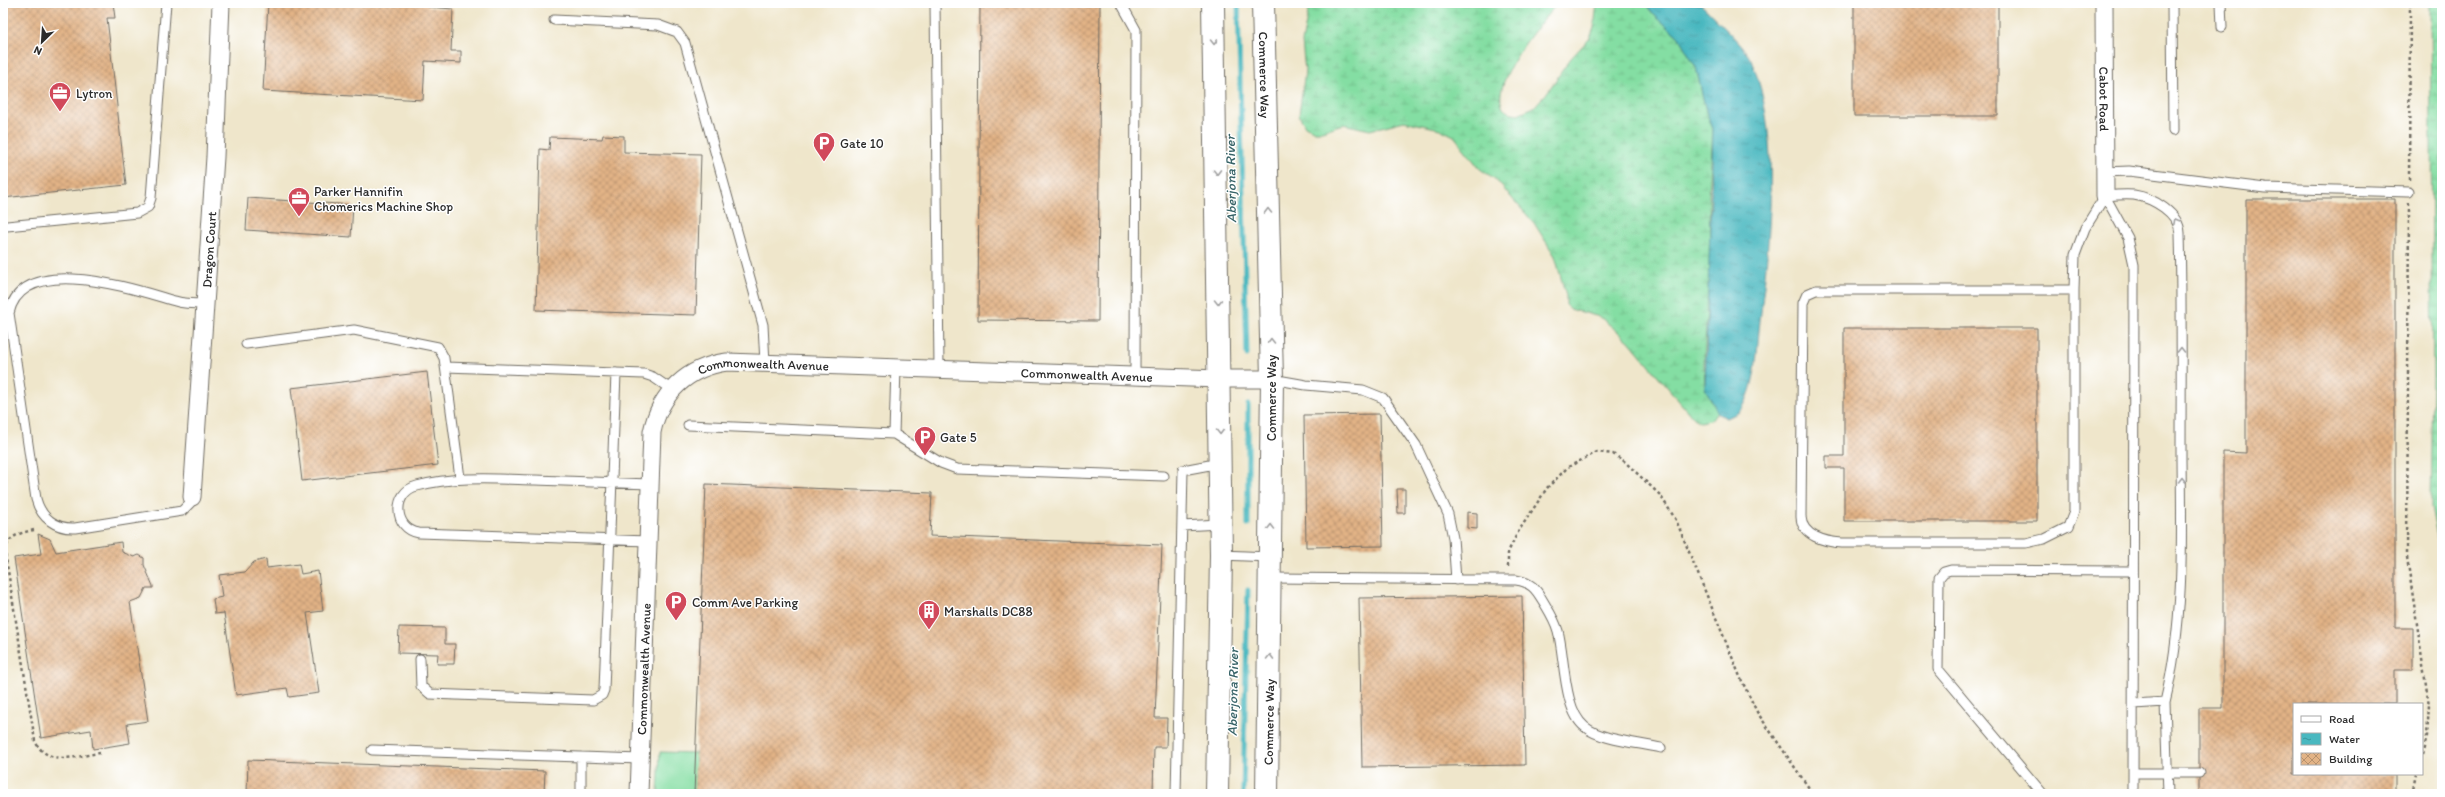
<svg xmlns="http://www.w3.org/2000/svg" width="2445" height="797" font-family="Itim,sans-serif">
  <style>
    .wetland { fill: url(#wetland-marsh); stroke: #588467 }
    .pitch { fill: #84dea3; stroke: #588467 }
    .water { fill: url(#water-ripples); stroke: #3a7276 }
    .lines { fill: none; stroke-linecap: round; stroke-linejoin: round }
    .stream { stroke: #49b8c0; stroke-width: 5 }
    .building { fill: url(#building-cross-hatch) }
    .service-casing { stroke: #706c63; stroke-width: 11 }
    .minor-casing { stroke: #706c63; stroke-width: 19 }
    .tertiary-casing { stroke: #706c63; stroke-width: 24 }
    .path { stroke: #706c63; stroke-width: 2.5; stroke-dasharray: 3 3; stroke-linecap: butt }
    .service { stroke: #fff; stroke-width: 9 }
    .minor { stroke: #fff; stroke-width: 17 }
    .tertiary { stroke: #fff; stroke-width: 22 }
    .oneway { stroke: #a0a0a0 }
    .labels { text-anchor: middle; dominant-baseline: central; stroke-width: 3; stroke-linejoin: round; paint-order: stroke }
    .street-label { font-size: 13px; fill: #2b2b2b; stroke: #fff }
    .poi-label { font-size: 13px; fill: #2b2b2b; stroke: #fff; text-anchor: start }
    .water-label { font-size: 14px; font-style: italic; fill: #376367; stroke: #fff }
  </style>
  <defs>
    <pattern id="wetland-marsh" width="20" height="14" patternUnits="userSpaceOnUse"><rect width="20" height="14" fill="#84dea3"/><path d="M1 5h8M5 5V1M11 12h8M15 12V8" fill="none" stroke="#72bf8c"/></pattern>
    <pattern id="water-ripples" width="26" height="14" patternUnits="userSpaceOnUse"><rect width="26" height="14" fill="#49b8c0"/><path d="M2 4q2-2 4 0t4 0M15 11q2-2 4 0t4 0" fill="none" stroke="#3d969c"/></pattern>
    <pattern id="building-cross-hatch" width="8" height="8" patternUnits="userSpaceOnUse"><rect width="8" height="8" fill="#e2b386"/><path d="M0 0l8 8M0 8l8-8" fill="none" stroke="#b7926e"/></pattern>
  </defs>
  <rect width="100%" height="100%" fill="#fff"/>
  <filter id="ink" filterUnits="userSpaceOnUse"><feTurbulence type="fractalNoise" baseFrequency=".025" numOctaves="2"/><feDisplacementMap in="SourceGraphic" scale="8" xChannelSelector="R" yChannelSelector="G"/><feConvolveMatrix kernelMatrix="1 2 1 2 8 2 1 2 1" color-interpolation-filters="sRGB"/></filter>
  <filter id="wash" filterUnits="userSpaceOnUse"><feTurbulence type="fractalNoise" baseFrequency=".012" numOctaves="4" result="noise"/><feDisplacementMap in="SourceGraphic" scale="16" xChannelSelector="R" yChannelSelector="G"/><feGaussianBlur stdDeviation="0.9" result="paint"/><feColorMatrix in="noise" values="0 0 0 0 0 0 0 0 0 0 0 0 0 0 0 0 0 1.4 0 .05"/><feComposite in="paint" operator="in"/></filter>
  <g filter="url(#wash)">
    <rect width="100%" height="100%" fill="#efe6cb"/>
    <path class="wetland" d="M1310,3H1558C1541,21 1492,80 1502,106C1504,112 1512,113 1518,114L1534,107L1546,94L1571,58L1590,38L1594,28L1597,3H1645L1652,13L1678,36L1696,67L1706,111L1713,129L1709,195L1710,252L1704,364L1705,388L1718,413L1710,420L1700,422L1693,418L1629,341L1600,317L1570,309L1566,305V296L1555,256L1534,223L1495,179L1480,169L1454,136L1440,129L1404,121L1370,130L1343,124L1322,131H1315L1305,126L1299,115L1305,71L1302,42Z
      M2430,3H2442V562L2431,507L2433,379Z"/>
    <path class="pitch" d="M660,752L696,753L694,794H658Z"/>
    <path class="water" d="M1645,3H1699L1705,8C1718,22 1743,44 1751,60C1782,131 1769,246 1760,321C1757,348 1757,383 1743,407C1740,414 1732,415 1726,418L1718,413L1705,388L1713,129L1706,111L1696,67L1678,36L1652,13Z"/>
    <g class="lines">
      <path class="stream" d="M1238,3L1247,355
        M1248,405V525
        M1243,794L1248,590"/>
    </g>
    <g id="blocks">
      <path class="building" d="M3,3H113L115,18H107L126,185L3,198Z
        M268,3H428V7L453,9L451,51H461V63L425,61L423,100L263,91Z
        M980,3H1100L1098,321L978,320Z
        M1854,3H1998V116H1854Z
        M603,135L624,136V152L701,154L696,315L536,310L540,149L549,150L550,137L602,139Z
        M248,198L353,205L351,237L246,230Z
        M2246,199H2395V628H2413V670H2395V704H2294V774H2395V794H2199V708H2223V452L2246,453Z
        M1844,328H2037V521H1844V468H1826V456H1844Z
        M427,372L438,465L302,481L291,388Z
        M1380,414L1383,546L1306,547L1304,415Z
        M706,484L932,493L930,536L1162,545L1155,718H1167L1166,747H1154L1153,794H694Z
        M1397,489H1405V513H1398Z
        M1467,512L1477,513V529L1467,528Z
        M38,534L50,539L56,552L121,542L122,552L134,557L139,555L144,558V565L153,586V588H146L141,598L130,602L148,721L127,724L130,743L93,749L91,730L41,738L14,558L41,554Z
        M266,559L267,568L299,564L301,574L318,571L323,611L307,613L319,693L289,697L287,688L236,695L224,613L215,614L213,599L222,597L219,575L245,572L254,562Z
        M1522,596L1525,765L1362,767L1359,598Z
        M399,627L445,628V644H455L454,664H437L438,654L398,653Z
        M248,760L545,771L544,794H247Z"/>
    </g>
  </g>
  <g filter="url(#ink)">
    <use href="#blocks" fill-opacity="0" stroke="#706c63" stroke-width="1"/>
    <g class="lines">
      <g class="service-casing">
        <path id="service" d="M935,3L939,369
          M1121,3L1136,30L1135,376
          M2172,3L2173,131
          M2221,3L2222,27
          M554,20L658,25L677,32L685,43L763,325L765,363
          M2105,172L2129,171L2265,188L2409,192
          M2105,196L2128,238L2134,265L2133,794
          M2105,196C2115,195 2125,194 2134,195C2153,198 2179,213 2180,233C2182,308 2181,384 2181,459C2182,540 2184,624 2165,702L2134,704
          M7,226L137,213L148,207L151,198L166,3
          M2074,290V512L2068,527L2044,539L2026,543H1842C1825,542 1802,536 1801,517L1803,303L1807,294L1816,290H2074L2075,255L2085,228L2105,196
          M246,344L354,330L438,347L444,358L460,478
          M446,367L644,374L653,377L672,390
          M1272,379L1306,385L1363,390L1383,398L1416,445L1448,514L1453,538L1456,580
          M688,425L894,434L896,367
          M894,434L941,463L957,469L1164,476
          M192,497L190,503L182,511L75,528C56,529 41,518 36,499L9,313C23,251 135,290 175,301C184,304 195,304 205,304
          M1182,526L1220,524
          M648,541L419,533C393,529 392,492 417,486C456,476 495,479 535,480C573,481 612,483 650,484
          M1221,555L1270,557
          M1271,578L1516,580C1531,582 1536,589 1543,601C1549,611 1555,620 1558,631C1565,657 1563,710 1585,727C1600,740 1640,743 1661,748
          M420,659L421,686L430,694L593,700L602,695L604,690L616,373
          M2165,702L2168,794
          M372,750L581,757
          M2133,773H2199
          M581,794V757L641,759
          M1176,794L1183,470L1220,463
          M2043,794L1938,669L1939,578L1944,572L1951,570L2133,571"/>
      </g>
      <g class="minor-casing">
        <g id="minor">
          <path id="s1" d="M2104,3L2105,196"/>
          <path id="s2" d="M192,497L215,157L221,3"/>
          <path id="s3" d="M639,794L652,432C660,393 688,367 727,362L1219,379H1272"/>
        </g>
      </g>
      <g class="tertiary-casing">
        <g id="tertiary">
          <path d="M1213,3L1221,555L1217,794"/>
          <path id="s4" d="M1263,3L1272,379L1267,794"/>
        </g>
      </g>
      <path class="path" d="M2409,180L2410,3
        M2409,203L2407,557L2429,705L2427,737L2422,755
        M34,530C20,533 7,536 5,552L35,741C47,767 77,756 100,753
        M1508,567V552L1518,532L1547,488L1568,467L1597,452L1613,454L1624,461L1660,495L1676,520L1741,679L1757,712L1813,794
        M2412,794L2416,774"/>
      <use href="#service" class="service"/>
      <use href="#minor" class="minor"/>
      <use href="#tertiary" class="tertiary"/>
    </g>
    <defs><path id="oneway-chevron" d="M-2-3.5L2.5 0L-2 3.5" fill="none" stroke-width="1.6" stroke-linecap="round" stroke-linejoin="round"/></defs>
    <g class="oneway">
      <use href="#oneway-chevron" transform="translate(1214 42) rotate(89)"/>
      <use href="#oneway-chevron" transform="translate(1217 172) rotate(89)"/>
      <use href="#oneway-chevron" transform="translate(1268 211) rotate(-91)"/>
      <use href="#oneway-chevron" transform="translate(2176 221) rotate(-119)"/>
      <use href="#oneway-chevron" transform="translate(1218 302) rotate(89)"/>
      <use href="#oneway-chevron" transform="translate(1271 341) rotate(-91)"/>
      <use href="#oneway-chevron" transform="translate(2181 350) rotate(-90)"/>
      <use href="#oneway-chevron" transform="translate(1220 432) rotate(89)"/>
      <use href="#oneway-chevron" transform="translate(2182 480) rotate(-90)"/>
      <use href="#oneway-chevron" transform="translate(1271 527) rotate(-90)"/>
      <use href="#oneway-chevron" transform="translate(1270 657) rotate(-89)"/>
    </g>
  </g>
  <defs>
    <g id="office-pin" transform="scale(1.15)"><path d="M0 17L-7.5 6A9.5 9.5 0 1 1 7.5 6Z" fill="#d1495b" stroke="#fff"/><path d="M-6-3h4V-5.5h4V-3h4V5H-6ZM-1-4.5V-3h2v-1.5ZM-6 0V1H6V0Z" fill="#fff"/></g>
    <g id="parking-pin" transform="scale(1.15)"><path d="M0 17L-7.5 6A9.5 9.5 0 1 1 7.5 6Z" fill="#d1495b" stroke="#fff"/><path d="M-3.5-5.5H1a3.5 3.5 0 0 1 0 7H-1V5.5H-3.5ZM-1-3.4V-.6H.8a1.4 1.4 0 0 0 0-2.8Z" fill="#fff"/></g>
    <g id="building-pin" transform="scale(1.15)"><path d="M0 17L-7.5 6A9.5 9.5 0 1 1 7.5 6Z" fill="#d1495b" stroke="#fff"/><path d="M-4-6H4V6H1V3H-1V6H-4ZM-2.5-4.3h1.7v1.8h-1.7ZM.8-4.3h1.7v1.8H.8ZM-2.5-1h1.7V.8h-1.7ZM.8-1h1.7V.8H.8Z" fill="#fff"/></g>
  </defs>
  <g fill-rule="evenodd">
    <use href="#office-pin" x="60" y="93"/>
    <use href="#parking-pin" x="824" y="143"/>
    <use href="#office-pin" x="299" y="198"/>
    <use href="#parking-pin" x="925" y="437"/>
    <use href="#parking-pin" x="676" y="602"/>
    <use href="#building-pin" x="929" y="611"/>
  </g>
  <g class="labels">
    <g class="street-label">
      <text stroke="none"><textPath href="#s4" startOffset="72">Commerce Way</textPath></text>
      <text stroke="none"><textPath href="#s1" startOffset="96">Cabot Road</textPath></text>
      <text stroke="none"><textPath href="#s2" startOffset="248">Dragon Court</textPath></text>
      <text stroke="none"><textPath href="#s3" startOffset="508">Commonwealth Avenue</textPath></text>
      <text stroke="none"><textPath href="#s3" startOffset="832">Commonwealth Avenue</textPath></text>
      <text transform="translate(1271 398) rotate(-90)">Commerce Way</text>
      <text stroke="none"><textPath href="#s3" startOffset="125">Commonwealth Avenue</textPath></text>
      <text transform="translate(1269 722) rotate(-89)">Commerce Way</text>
    </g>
    <g class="poi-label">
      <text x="76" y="93">Lytron</text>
      <text x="840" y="143">Gate 10</text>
      <text x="314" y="191">Parker Hannifin<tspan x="314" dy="15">Chomerics Machine Shop</tspan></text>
      <text x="940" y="437">Gate 5</text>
      <text x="692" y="602">Comm Ave Parking</text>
      <text x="944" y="611">Marshalls DC88</text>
    </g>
    <g class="water-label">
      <text transform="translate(1231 179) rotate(-91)">Aberjona River</text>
      <text transform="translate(1233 692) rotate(-89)">Aberjona River</text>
    </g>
  </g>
  <rect width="2445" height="797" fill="none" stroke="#fff" stroke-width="16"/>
  <rect x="2293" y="703" width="130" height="72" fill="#ffffff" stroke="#aaaaaa"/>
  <rect x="2301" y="716" width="20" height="6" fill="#ffffff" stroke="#aaaaaa"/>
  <text x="2329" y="723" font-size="12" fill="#2b2b2b">Road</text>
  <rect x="2301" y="733" width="20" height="12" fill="url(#water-ripples)" stroke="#aaaaaa"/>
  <text x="2329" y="743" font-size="12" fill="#2b2b2b">Water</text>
  <rect x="2301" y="753" width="20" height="12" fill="url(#building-cross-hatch)" stroke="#aaaaaa"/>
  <text x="2329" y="763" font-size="12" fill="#2b2b2b">Building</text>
  <g transform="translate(42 42) rotate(205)" stroke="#ffffff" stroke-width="3" paint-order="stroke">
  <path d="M0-3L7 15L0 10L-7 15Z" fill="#2b2b2b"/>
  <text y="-6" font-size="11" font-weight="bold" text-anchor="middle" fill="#2b2b2b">N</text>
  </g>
</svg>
